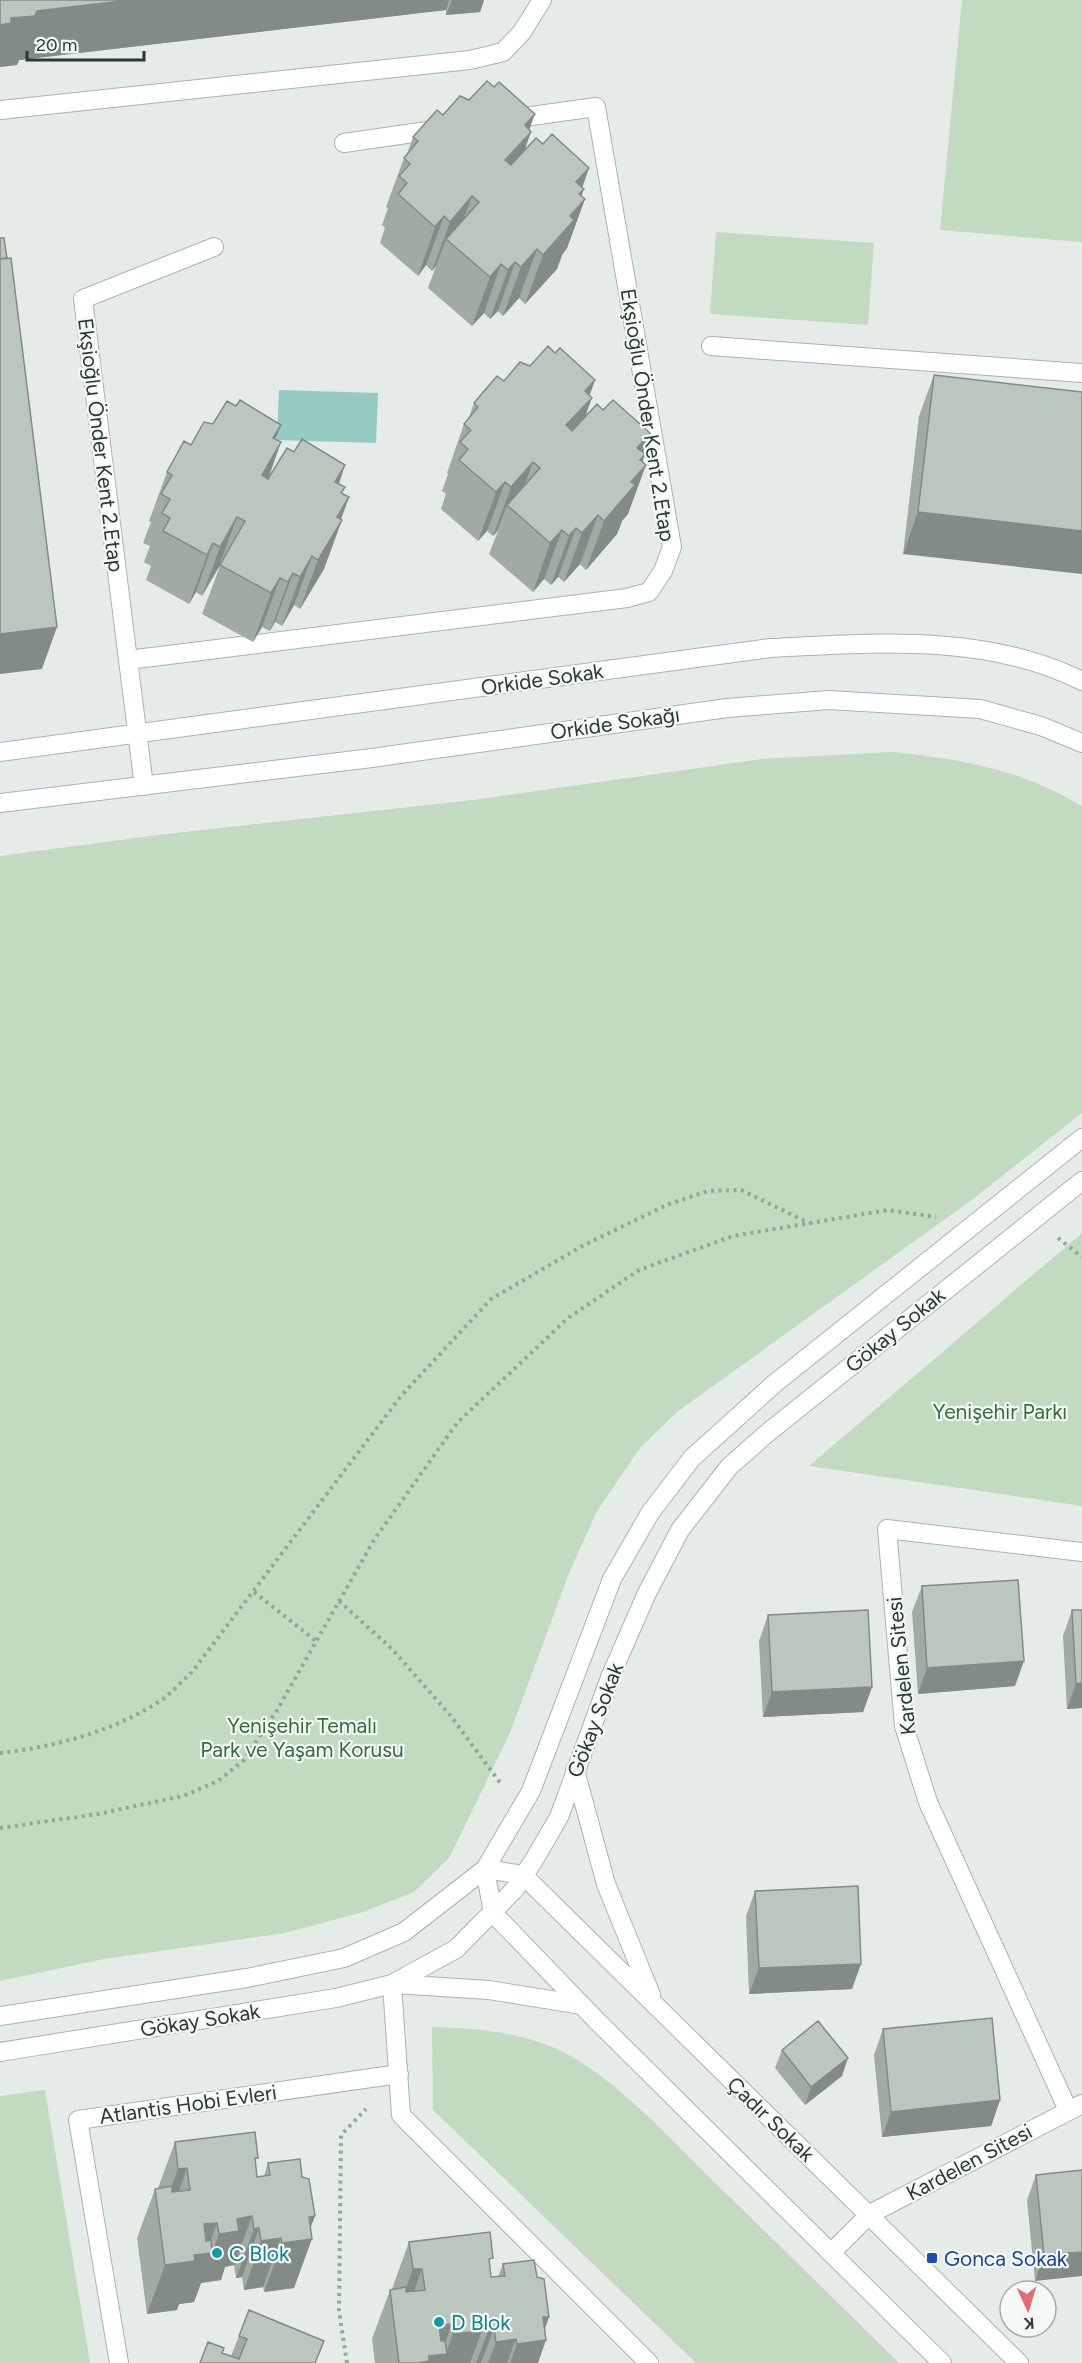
<svg xmlns="http://www.w3.org/2000/svg" width="1082" height="2363" font-family="Figtree,sans-serif">
  <style>
    .green { fill: #c1dac0 }
    .water { fill: #94cac3 }
    .lines { fill: none; stroke-linecap: round; stroke-linejoin: round }
    .minor-casing { stroke: #a8b4ac; stroke-width: 20 }
    .path { stroke: #89ac97; stroke-width: 4; stroke-dasharray: 3 4.5; stroke-linecap: butt }
    .minor { stroke: #fff; stroke-width: 18 }
    .wall { fill: #a0aba4 }
    .shaded-wall { fill: #828b86 }
    .building { fill: #bac7bf; stroke: #828b86; stroke-width: 1.5 }
    .culture-dot { fill: #0f9aa8; stroke: #f5f9f6; stroke-width: 2 }
    .transit-dot { fill: #1a4fb4; stroke: #f5f9f6; stroke-width: 2 }
    .labels { text-anchor: middle; dominant-baseline: central; stroke-width: 4.5; stroke-linejoin: round; paint-order: stroke }
    .street-label { font-size: 21px; fill: #263c30; stroke: #f5f9f6 }
    .park-label { font-size: 21px; fill: #356e3a; stroke: #f5f9f6 }
    .culture-label { font-size: 21px; fill: #0d838f; stroke: #f5f9f6; text-anchor: start }
    .transit-label { font-size: 21px; fill: #164399; stroke: #f5f9f6; text-anchor: start }
  </style>
  <rect width="100%" height="100%" fill="#e5ece7"/>
  <path class="green" d="M962,0H1082V242L940,230Z
    M716,232L874,243L868,325L710,314Z
    M891,752C962,759 1020,769 1082,806V1113L973,1199L677,1412L640,1448L597,1511L569,1573L510,1733L449,1858L414,1892L363,1912L285,1933L104,1959L0,1981V856L158,835L473,800L762,759Z
    M1082,1233V1506L809,1466Z
    M432,2027C475,2028 521,2032 561,2051C614,2077 668,2136 710,2178C773,2239 836,2301 899,2363H696L433,2110Z
    M45,2090L90,2363H0V2096Z"/>
  <path class="water" d="M279,390L378,393L376,443L277,440Z"/>
  <g class="lines">
    <g class="minor-casing">
      <path id="minor" d="M0,110L470,60L503,52L522,32L542,0
        M344,143L441,129
        M711,346L1082,373
        M128,660L83,299L214,247
        M0,752L770,648C873,643 987,633 1082,681
        M144,786L128,660L627,598L649,592L663,571L672,547L596,107L510,119
        M0,803L372,758L727,708L829,700L980,709L1041,726L1082,743
        M575,1770L606,1884L651,1995
        M485,1869L493,1913
        M485,1869L523,1875
        M523,1875L1019,2363
        M493,1913L597,2021L942,2363
        M392,1984L401,2115L649,2363
        M394,1984L489,1990L582,2005
        M0,2016L247,1978L344,1958L404,1932L485,1869L531,1791L612,1579L650,1513L692,1458L774,1384L1082,1138
        M0,2052L336,1998L392,1984L456,1949L514,1890L534,1860L559,1817L611,1675L647,1593L680,1530L729,1467L765,1435L1082,1181
        M1068,2110L928,1802L904,1726L887,1529L1082,1552
        M831,2253L870,2214L1082,2104
        M119,2363L78,2120L399,2074"/>
    </g>
    <path class="path" d="M1058,1238L1082,1257
      M254,1592L316,1641
      M339,1601L392,1649L450,1715L501,1784
      M0,1753C55,1747 110,1732 157,1703C170,1695 181,1682 192,1672L401,1396L491,1299L584,1245L669,1204L708,1191L741,1190L809,1223
      M0,1828L98,1814L183,1796L218,1781L244,1760L277,1710L374,1540L457,1423L568,1318L639,1270L733,1236L888,1210L936,1217
      M347,2363L339,2311L341,2135L366,2109"/>
    <use href="#minor" class="minor"/>
  </g>
  <path class="wall" d="M0,0H484L480,12L446,15V10L19,60L17,65L0,67Z
    M443,115L529,130L525,150L582,187V196L585,199L567,248L562,255L557,269L525,304L519,298L503,316L498,311L490,319L484,313L472,326L428,288L436,266L432,271L426,265L418,276L380,243L385,228L382,225L388,208L386,207L404,158L407,154L413,137Z
    M934,375L1082,392L903,554L919,416Z
    M504,381L590,395L586,416L603,410L650,433L643,453L645,454L628,514L622,521L617,534L586,570L580,564L564,582L558,577L551,585L544,579L533,592L489,554L498,531L493,536L487,531L478,541L441,509L446,494L442,491L448,474L447,473L464,424L468,420L474,403Z
    M276,439L268,479L294,452L345,465L339,484L345,487L342,494L349,497L324,569L300,609L294,605L282,626L275,622L270,631L262,627L253,642L202,614L220,566L202,596L196,592L189,604L146,580L151,566L144,562L150,546L143,543L151,522L149,521L167,472L191,445Z
    M922,1586L1015,1686L918,1694L912,1612Z
    M1072,1610L1082,1708L1067,1709L1063,1636Z
    M768,1615L872,1687L863,1712L763,1717L759,1641Z
    M755,1891L852,1989L749,1994L746,1916Z
    M883,2029L1000,2100L991,2126L882,2137L874,2055Z
    M782,2050L842,2076L805,2105L775,2068Z
    M175,2142L256,2166L257,2177L264,2176L268,2163L302,2177L315,2216L310,2228L294,2288L264,2292L263,2287L244,2290L242,2277L236,2278L234,2265L225,2267L221,2280L201,2283L194,2302L179,2304L177,2310L147,2314L137,2238L155,2189L158,2188Z
    M1082,2170L1035,2281L1027,2200L1036,2175Z
    M409,2242L490,2266L491,2277H498L503,2264L545,2329L538,2363H375L372,2339L390,2290L392,2289Z
    M239,2336L316,2363H200L222,2353L231,2356Z"/>
  <path class="shaded-wall" d="M130,0H449L446,10L19,60L17,65L0,67V25L11,18L37,11Z
    M452,0H484L480,12L446,15Z
    M535,114L526,138L531,132L514,181L505,160L525,125Z
    M589,168L580,194L584,189L577,209L585,199L567,248L562,255L557,269L525,304L543,255L576,182Z
    M472,196L454,245L446,239L436,266L432,271L450,222Z
    M444,216L426,265L418,276L435,227Z
    M537,249L519,298L503,316L521,267Z
    M515,262L498,311L490,319L508,270Z
    M501,264L484,313L472,326L490,277Z
    M595,380L587,403L592,398L574,447L566,425L585,391Z
    M281,425L263,473L281,442L264,491L261,477L273,438Z
    M650,433L640,459L645,454L637,475L646,465L628,514L622,521L617,534L586,570L604,521L637,448Z
    M533,462L515,511L507,505L497,531L493,536L511,487Z
    M345,465L328,514L335,482Z
    M505,482L487,531L478,541L496,492Z
    M349,497L338,526L342,520L324,569L300,609L318,560L337,517Z
    M918,512L1082,531V574L903,554Z
    M598,515L580,564L564,582L582,533Z
    M237,517L219,566L202,596L220,547Z
    M576,528L558,577L551,585L569,536Z
    M562,530L544,579L533,592L550,543Z
    M213,543L196,592L189,604L207,555Z
    M312,556L294,605L282,626L300,577Z
    M293,573L275,622L270,631L288,582Z
    M280,578L262,627L253,642L271,593Z
    M57,627L42,669L0,674V634Z
    M1024,1661L1015,1686L918,1694L927,1668Z
    M1082,1683V1708L1067,1709L1076,1684Z
    M872,1687L863,1712L763,1717L772,1692Z
    M861,1964L852,1989L749,1994L759,1968Z
    M848,2058L842,2076L805,2105L811,2087Z
    M1000,2100L991,2126L882,2137L891,2112Z
    M187,2168L170,2217L160,2218L178,2169Z
    M252,2216L234,2265L225,2267L221,2280L201,2283L194,2302L179,2304L177,2310L147,2314L165,2265L204,2224L217,2223L206,2254L212,2253L219,2234L237,2219Z
    M315,2216L306,2240L312,2239L294,2288L264,2292L282,2243L309,2217Z
    M259,2228L242,2277L236,2278L254,2229Z
    M281,2238L263,2287L244,2290L261,2241Z
    M1082,2252V2276L1035,2281L1044,2255Z
    M413,2269H422L404,2318H395Z
    M487,2317L470,2363H417L439,2325L452,2324L441,2354H446L453,2334L471,2320Z
    M543,2317H549L541,2340H546L538,2363H510L517,2344Z
    M494,2328L481,2363H476L489,2329Z
    M516,2339L507,2363H488L496,2342Z"/>
  <path class="building" d="M0,0H130L37,11L35,16L11,18V23L0,25Z
    M487,81L494,87L499,82L535,114L525,125L531,132L505,160L511,165L536,138L543,144L552,134L589,168L576,182L584,189L579,194L585,199L570,216L574,220L543,255L537,249L521,267L515,262L508,270L501,264L490,277L446,239L479,202L472,196L450,222L444,216L435,227L398,194L407,183L399,176L410,164L404,158L418,141L413,137L437,110L443,115L460,96L469,100Z
    M0,238H4L7,258L0,259Z
    M11,258L57,627L0,634V259Z
    M548,346L555,353L560,348L595,380L585,391L592,398L566,425L572,431L597,404L603,410L613,400L650,433L637,448L645,454L640,460L646,465L631,482L635,485L604,521L598,515L582,533L576,528L569,536L562,530L550,543L507,505L540,468L533,462L511,487L505,482L496,492L459,460L468,449L460,442L471,430L464,424L478,407L474,403L497,376L504,381L520,362L530,366Z
    M934,375L1082,392V531L918,512Z
    M240,400L281,425L273,438L281,442L262,475L268,479L287,448L294,452L302,439L345,465L335,482L345,487L341,493L349,497L337,517L342,520L318,560L312,556L300,577L293,573L288,582L280,578L271,593L220,565L245,521L237,517L220,547L213,543L207,555L163,531L170,518L162,513L170,499L161,494L172,475L167,472L184,441L191,445L204,422L213,424L227,401L236,406Z
    M1018,1580L1024,1661L927,1668L922,1586Z
    M868,1610L872,1687L772,1692L768,1615Z
    M1072,1610H1082V1683L1076,1684Z
    M858,1886L861,1964L759,1968L755,1891Z
    M992,2018L1000,2100L891,2112L883,2029Z
    M818,2021L848,2058L811,2087L782,2050Z
    M255,2132L258,2158H255L257,2177L270,2175L268,2163L300,2159L302,2177L309,2179L315,2216L309,2217L312,2239L282,2243L281,2238L261,2241L259,2228L254,2229L252,2216L237,2219L239,2231L219,2234L217,2223L204,2224L206,2241L211,2240L212,2253L194,2255L195,2261L165,2265L155,2189L172,2186V2192L190,2190L187,2168L178,2169L175,2142Z
    M1082,2170V2252L1044,2255L1036,2175Z
    M490,2232L493,2258L489,2259L491,2277L505,2276L503,2264L534,2260L537,2277L544,2279L549,2317H543L546,2340L517,2344L516,2339L496,2342L494,2328L489,2329L487,2317L471,2320L473,2332L453,2334L452,2324L439,2325L441,2341H445L447,2354L429,2356V2361L418,2363H399L390,2290L406,2287V2292L425,2290L422,2269H413L409,2242Z
    M249,2310L324,2341L315,2363H200L208,2342L224,2348L222,2353L239,2359L247,2339L239,2336Z"/>
  <g class="culture-dot">
    <circle cx="217" cy="2253" r="6"/>
    <circle cx="439" cy="2322" r="6"/>
  </g>
  <rect class="transit-dot" x="926" y="2252" width="12" height="12" rx="3"/>
  <g class="labels">
    <g class="street-label">
      <text transform="translate(648 415) rotate(81)">Ekşioğlu Önder Kent 2.Etap</text>
      <text transform="translate(101 445) rotate(83)">Ekşioğlu Önder Kent 2.Etap</text>
      <text transform="translate(542 679) rotate(-8)">Orkide Sokak</text>
      <text transform="translate(615 723) rotate(-8)">Orkide Sokağı</text>
      <text transform="translate(895 1330) rotate(-39)">Gökay Sokak</text>
      <text transform="translate(901 1666) rotate(-96)">Kardelen Sitesi</text>
      <text transform="translate(595 1720) rotate(-69)">Gökay Sokak</text>
      <text transform="translate(200 2020) rotate(-9)">Gökay Sokak</text>
      <text transform="translate(188 2104) rotate(-8)">Atlantis Hobi Evleri</text>
      <text transform="translate(771 2119) rotate(44)">Çadır Sokak</text>
      <text transform="translate(969 2162) rotate(-28)">Kardelen Sitesi</text>
    </g>
    <g class="park-label">
      <text x="1000" y="1411">Yenişehir Parkı</text>
      <text x="302" y="1725">Yenişehir Temalı<tspan x="302" dy="24">Park ve Yaşam Korusu</tspan></text>
    </g>
    <g class="culture-label">
      <text x="229" y="2253">C Blok</text>
      <text x="451" y="2322">D Blok</text>
    </g>
    <g class="transit-label">
      <text x="944" y="2258">Gonca Sokak</text>
    </g>
  </g>
  <g transform="translate(1028 2309) rotate(176)"><circle r="28" fill="#f5f9f6" stroke="#a2ada7" stroke-width="1.5"/>
  <path d="M0-4.5L10 22L0 15L-10 22Z" fill="#e16d73"/>
  <text y="-9" font-size="16" font-weight="bold" text-anchor="middle" fill="#263c30">K</text>
  </g>
  <path d="M27 51v9h117v-9" fill="none" stroke="#263c30" stroke-width="3"/>
  <text x="36" y="51" font-size="18" fill="#263c30" stroke="#f5f9f6" stroke-width="4.5" paint-order="stroke">20 m</text>
</svg>
